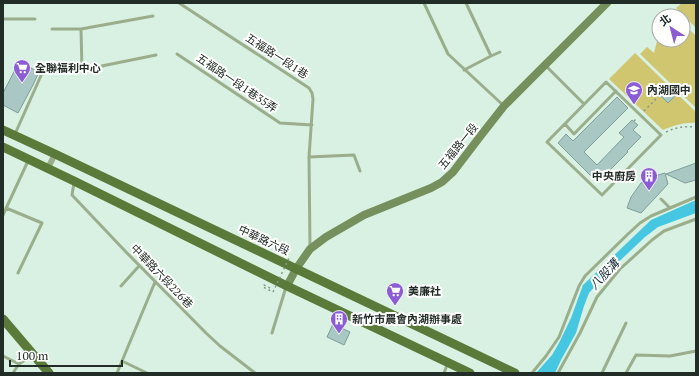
<svg xmlns="http://www.w3.org/2000/svg" width="699" height="376" font-family="'PT Serif','Noto Sans TC',serif">
  <style>
    .green { fill: #d0c66f }
    .water { fill: #45c7e2 }
    .building { fill: #a9c7c3; stroke: #809e9a }
    .lines { fill: none; stroke-linecap: round; stroke-linejoin: round }
    .path { stroke: #85978c; stroke-width: 1.5; stroke-dasharray: 2 3; stroke-linecap: butt }
    .lane { stroke: #9bae8c; stroke-width: 3 }
    .street { stroke: #9bae8c; stroke-width: 6 }
    .secondary { stroke: #75905d; stroke-width: 8 }
    .primary { stroke: #5a7a3a; stroke-width: 9 }
    .path-bridge { stroke: #85978c; stroke-width: 1.5; stroke-dasharray: 2 3; stroke-linecap: butt }
    .labels { text-anchor: middle; dominant-baseline: central; stroke-width: 4; stroke-linejoin: round; paint-order: stroke }
    .street-label { font-size: 11px; fill: #232d27; stroke: #fff }
    .poi-label { font-size: 11px; font-weight: bold; fill: #232d27; stroke: #fff; text-anchor: start }
    .water-label { font-size: 12px; font-style: italic; fill: #20363c; stroke: #fff }
  </style>
  <rect width="100%" height="100%" fill="#d8f1e2"/>
  <path class="green" d="M682,3H696V28L676,8Z
    M683,28H688L696,36V108L640,54L647,47L654,53L657,41L659,38V40H683Z
    M635,53L696,112V123C685,122 673,126 663,130L609,79Z"/>
  <path class="water" d="M696,200V213L658,227L645,237L609,271L589,293L584,306L576,333L561,360L555,373H536L552,355L559,343L571,318L583,285L651,220Z"/>
  <path class="building" d="M19,62L39,72L33,85L18,113L3,105V93Z
    M671,87L677,94L668,103L661,96Z
    M617,97L628,108L584,152L597,165L624,137L619,133L632,120L638,125L633,130L641,137L627,151L628,152L606,174L604,172L595,180L558,143L566,134L573,141Z
    M696,163V180L685,183L666,174Z
    M665,173L668,184L641,213L627,208L631,197L641,183L651,177Z
    M333,324L350,332L344,345L327,337Z"/>
  <g class="lines">
    <path class="path" d="M644,111L671,84
      M634,121L637,118
      M666,132C677,127 684,126 696,127
      M279,252L280,250L290,256
      M270,288L264,285L263,287L273,292"/>
    <path class="lane" d="M179,3L309,88L312,93L313,99L309,157L310,248
      M424,3L448,54L504,106
      M3,19H35
      M52,29H81L153,16
      M177,54L280,123L312,125
      M491,56L500,52
      M546,66L584,104
      M82,70L156,55
      M464,70L491,56L466,3
      M606,82L661,135L602,195L547,142Z
      M565,124L574,134L616,91
      M15,134L43,71L82,70L81,29
      M309,157L354,155L360,171
      M74,183L72,195L126,252L206,333L220,346L255,373
      M661,199L670,208
      M6,208L42,223L18,273
      M3,215L28,161
      M121,286L139,266
      M272,333L286,287
      M3,356L19,364
      M122,361L147,373
      M13,373L19,364L32,355
      M117,373L155,282
      M444,373L447,365
      M532,373L546,356L559,337L579,286L585,276L628,234L640,223L651,216L696,197
      M558,373L580,333L597,297L620,269L652,240L664,231L696,219
      M602,373L626,323
      M626,373L636,355L670,356L696,351"/>
    <path class="street" d="M48,168L55,154"/>
    <path class="secondary" d="M287,286L296,269L310,249L326,237L364,215L431,188L442,182L453,172L482,134L504,106L607,3"/>
    <path class="primary" d="M3,130L55,154L515,373
      M3,147L74,181L287,286L470,373
      M3,319L49,373"/>
    <path class="path-bridge" d="M273,292L290,256"/>
  </g>
  <defs>
    <g id="supermarket-pin" transform="scale(0.9)"><path d="M0 17L-7.5 6A9.5 9.5 0 1 1 7.5 6Z" fill="#8c5cd5" stroke="#fff"/><path d="M-6-5.5h2.5l.6 2H6L4.5 2H-2.5L-4.4-4H-6ZM-1.5 3.2a1.3 1.3 0 1 0 .1 0ZM3 3.2a1.3 1.3 0 1 0 .1 0Z" fill="#fff"/></g>
    <g id="school-pin" transform="scale(0.9)"><path d="M0 17L-7.5 6A9.5 9.5 0 1 1 7.5 6Z" fill="#8c5cd5" stroke="#fff"/><path d="M0-5L7-2L0 1L-7-2ZM-4 1L0 2.5L4 1V4Q0 6-4 4Z" fill="#fff"/></g>
    <g id="building-pin" transform="scale(0.9)"><path d="M0 17L-7.5 6A9.5 9.5 0 1 1 7.5 6Z" fill="#8c5cd5" stroke="#fff"/><path d="M-4-6H4V6H1V3H-1V6H-4ZM-2.5-4.3h1.7v1.8h-1.7ZM.8-4.3h1.7v1.8H.8ZM-2.5-1h1.7V.8h-1.7ZM.8-1h1.7V.8H.8Z" fill="#fff"/></g>
  </defs>
  <g fill-rule="evenodd">
    <use href="#supermarket-pin" x="22" y="68"/>
    <use href="#school-pin" x="634" y="90"/>
    <use href="#building-pin" x="649" y="176"/>
    <use href="#supermarket-pin" x="395" y="291"/>
    <use href="#building-pin" x="339" y="319"/>
  </g>
  <g class="labels">
    <g class="street-label">
      <text transform="translate(277 56) rotate(33)">五福路一段1巷</text>
      <text transform="translate(237 83) rotate(34)">五福路一段1巷35弄</text>
      <text transform="translate(458 146) rotate(-51)">五福路一段</text>
      <text transform="translate(264 240) rotate(25)">中華路六段</text>
      <text transform="translate(162 276) rotate(46)">中華路六段226巷</text>
    </g>
    <g class="poi-label">
      <text x="35" y="68">全聯福利中心</text>
      <text x="647" y="90">內湖國中</text>
      <text x="636" y="176" text-anchor="end">中央廚房</text>
      <text x="408" y="291">美廉社</text>
      <text x="352" y="319">新竹市農會內湖辦事處</text>
    </g>
    <g class="water-label">
      <text transform="translate(604 274) rotate(-47)">八股溝</text>
    </g>
  </g>
  <rect width="699" height="376" fill="none" stroke="#232d27" stroke-width="8"/>
  <g transform="translate(671 28) rotate(324)"><circle r="19" fill="#ffffff" stroke="#a7aba9"/>
  <path d="M0-3L7 15L0 10L-7 15Z" fill="#8c5cd5"/>
  <text y="-6" font-size="11" font-weight="bold" text-anchor="middle" fill="#232d27">北</text>
  </g>
  <path d="M10 360v6h112v-6" fill="none" stroke="#232d27" stroke-width="2"/>
  <text x="16" y="360" font-size="12" fill="#232d27" stroke="#ffffff" stroke-width="3" paint-order="stroke">100 m</text>
</svg>
